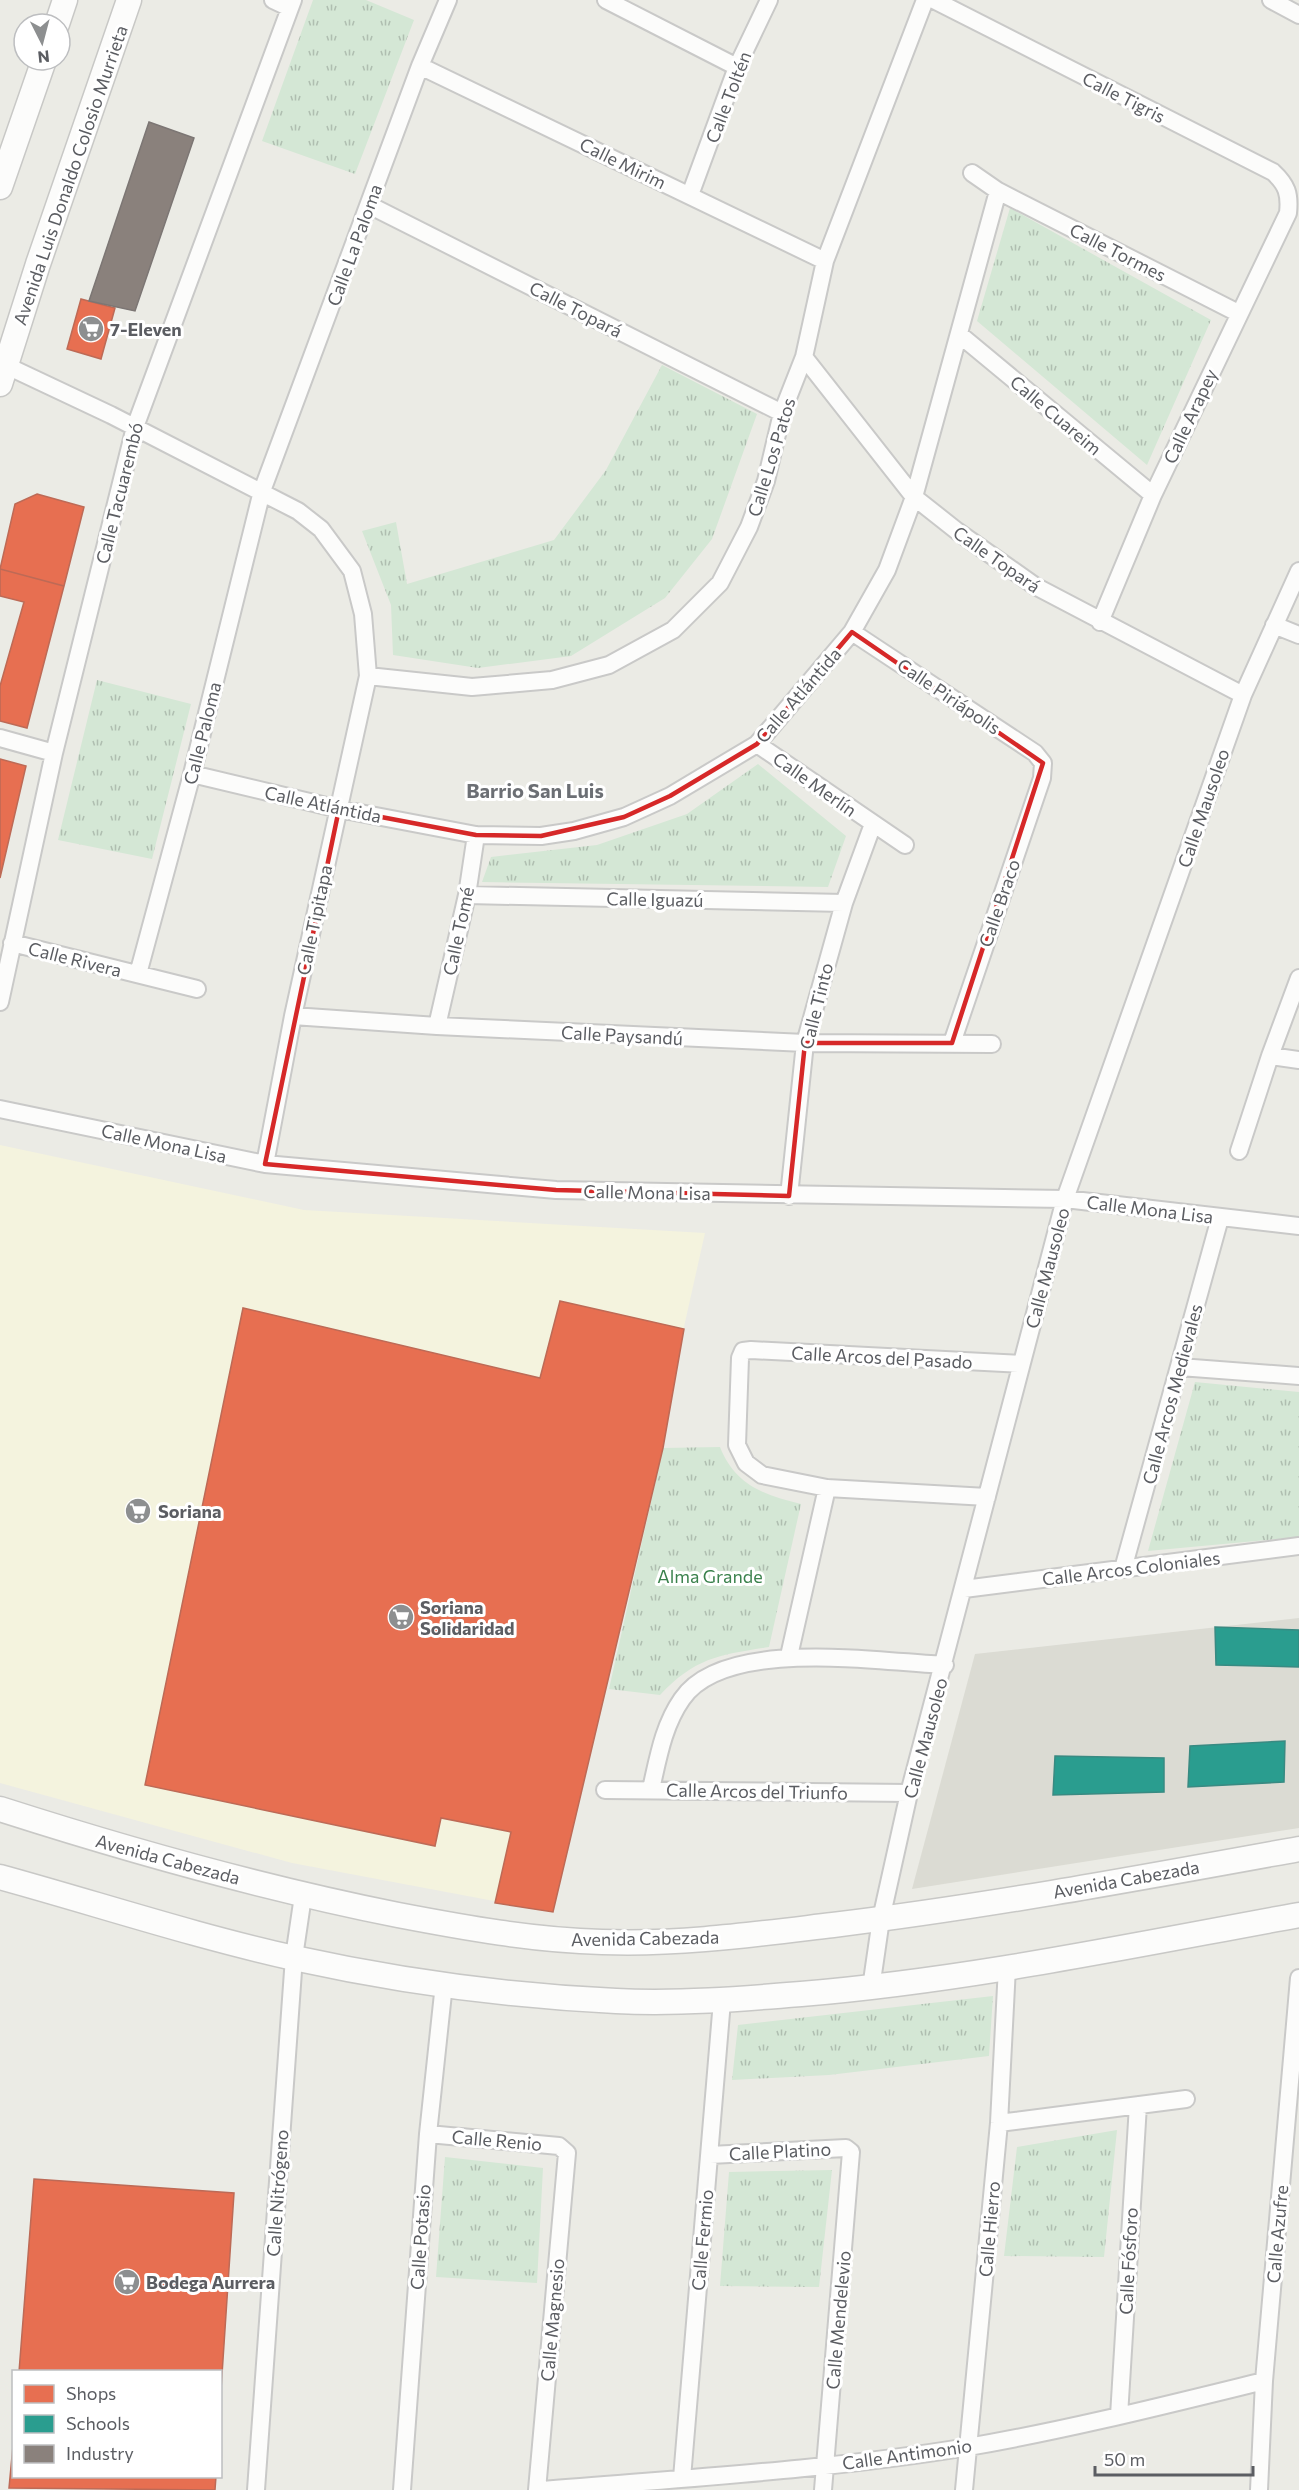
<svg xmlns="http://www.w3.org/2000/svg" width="1299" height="2490" font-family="Commissioner,sans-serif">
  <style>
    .commercial { fill: #f4f3de }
    .education { fill: #dbdbd3 }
    .grass { fill: url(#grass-tufts) }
    .shops { fill: #e76f51; stroke: #bd6a56; stroke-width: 1.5 }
    .schools { fill: #2a9d8f; stroke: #398a82; stroke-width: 1.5 }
    .industry { fill: #8a817c; stroke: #7c7674; stroke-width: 1.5 }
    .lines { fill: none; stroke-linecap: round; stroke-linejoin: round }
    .minor-casing { stroke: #c9c9c8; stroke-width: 20 }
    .secondary-casing { stroke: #c8c8c6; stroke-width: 27 }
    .minor { stroke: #fcfcfb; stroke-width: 16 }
    .secondary { stroke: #fcfcfb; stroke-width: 24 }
    .marked { fill: none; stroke: #d62828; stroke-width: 4.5; stroke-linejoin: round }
    .labels { text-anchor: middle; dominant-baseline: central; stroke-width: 6; stroke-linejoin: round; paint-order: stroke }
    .street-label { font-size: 18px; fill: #5b5d62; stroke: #fff }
    .poi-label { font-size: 18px; font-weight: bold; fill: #5b5d62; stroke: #fff; text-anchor: start }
    .park-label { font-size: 18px; fill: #3b824d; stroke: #fff }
    .neighbourhood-label { font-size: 20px; font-weight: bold; fill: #6c6f74; stroke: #fff }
  </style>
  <defs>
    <pattern id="grass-tufts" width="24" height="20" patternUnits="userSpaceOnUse" patternTransform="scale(1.5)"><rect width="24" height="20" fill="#d4e7d5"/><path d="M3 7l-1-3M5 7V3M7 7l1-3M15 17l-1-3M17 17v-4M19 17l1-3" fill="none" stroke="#afbeb0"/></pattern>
  </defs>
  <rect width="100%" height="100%" fill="#ebebe5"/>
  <path class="commercial" d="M0,1145L304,1210L705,1233L553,1912L292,1863L0,1783Z"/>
  <path class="education" d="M1299,1618V1828L912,1889L975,1654Z"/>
  <path class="grass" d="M313,0H366L414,20L355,174L262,141Z
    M1010,208L1211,320L1147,465L977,321Z
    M662,365L757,414L712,539L665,598L571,656L478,668L393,655L391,605L362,531L396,522L407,584L554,540L606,470Z
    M97,680L191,704L152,859L58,840Z
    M758,764L846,836L828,887L482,882L491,857L597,845L687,814Z
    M1195,1382L1299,1392V1537L1148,1551Z
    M720,1447C735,1485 764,1495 801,1504L769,1647C720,1655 696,1657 660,1695L609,1689L663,1448Z
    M993,1996L989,2056L829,2075L732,2080L738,2025Z
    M1117,2130L1104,2257L1004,2256L1017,2147Z
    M445,2157L543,2168L537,2283L436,2277Z
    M832,2170L819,2287L720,2286L729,2172Z"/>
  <path class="shops" d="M81,299L115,308L101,359L67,349Z
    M37,494L84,507L64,586L0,569L15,504Z
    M0,569L64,586L27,728L0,721V686L24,602L0,596Z
    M0,759L26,766L0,878Z
    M560,1301L684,1329L663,1448L553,1912L495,1903L511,1832L441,1818L435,1846L145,1785L243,1308L540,1378Z
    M34,2179L234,2193L220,2405V2372H19Z
    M14,2435V2476H216L215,2490L9,2488Z"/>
  <path class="schools" d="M1215,1627L1299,1630V1667L1216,1665Z
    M1285,1741L1284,1782L1188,1787L1190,1746Z
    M1055,1756L1164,1758V1792L1053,1795Z"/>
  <path class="industry" d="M149,122L194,138L135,311L89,301Z"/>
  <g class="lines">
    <g class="minor-casing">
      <path id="minor" d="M273,0L290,8
        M606,0L737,67
        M934,0L1273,172C1287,185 1290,194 1288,213L1153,495L1100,622
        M1271,0L1299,15
        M420,66L825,261
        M972,173L998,191L1238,313
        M690,195L737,67L769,0
        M369,205L782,413
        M960,335L1153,495
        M804,357L914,497L957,531L1035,586L1243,695
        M5,365L111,415L298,511L321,529L352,571L363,614L368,676L293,1016L265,1164
        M1274,625L1299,635
        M852,632L1035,753L1043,763L1042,778L952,1043
        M368,676L472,687L552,680L609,665L673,630L720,583L749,527L766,481L782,413L804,357L825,261L925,0
        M0,738L54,753
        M757,744L905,845
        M192,774L339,809L476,835L541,836L574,831L624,817L670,796L757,744L852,632L887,570L914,497L998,191
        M467,895L844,903
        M12,943L197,989
        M138,974L192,774L262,491L420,66L448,0
        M0,1002L54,753L135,427L293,0
        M293,1016L437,1026L805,1043L992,1044
        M437,1026L467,895L476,835
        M1270,1056L1299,1060
        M0,1109L265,1164L556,1190L1065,1199L1299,1226
        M1239,1151L1270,1056L1299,978
        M789,1196L805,1043L844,903L873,824
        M1180,1367L1299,1376
        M987,1497L827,1488L762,1475L746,1463L737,1445L740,1358L743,1351L751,1350L1021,1364
        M1123,1569L1220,1218
        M964,1589L1299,1546
        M789,1656L827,1488
        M651,1789C658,1759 663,1726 682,1699C724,1637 879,1662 945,1665
        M605,1790L909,1793
        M871,1988L881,1919L909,1793L1065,1199L1243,695L1299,571
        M999,2123L1186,2099
        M428,2134L559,2146L567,2153L537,2490
        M710,2155L846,2148L851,2152L823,2490
        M1119,2416L1138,2105
        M682,2478L722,2001
        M256,2490L294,1957L303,1896
        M402,2490L428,2134L444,1984
        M543,2490C685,2478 828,2470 968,2447C1067,2430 1166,2405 1264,2381
        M964,2490L999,2123L1007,1967
        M1259,2490L1264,2381L1299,1978"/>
    </g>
    <g class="secondary-casing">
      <path id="secondary" d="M57,24L65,0
        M0,187L44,60
        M0,384L38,264L129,0
        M0,1809C131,1851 263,1888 398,1915C466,1928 533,1940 602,1942C679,1945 757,1934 833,1925C989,1906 1145,1877 1299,1849
        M0,1877C98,1904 195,1936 294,1958C399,1981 508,1996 616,2001C678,2004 740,1999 801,1994C969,1980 1134,1945 1299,1915"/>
    </g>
    <use href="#minor" class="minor"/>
    <use href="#secondary" class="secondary"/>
  </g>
  <path class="marked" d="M852,632L1043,763L952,1043H805L789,1196L556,1190L265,1164L339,809L476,835L541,836L624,817L670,796L757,744Z"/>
  <defs>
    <g id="supermarket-disc" transform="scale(1.35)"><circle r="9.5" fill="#8d8f90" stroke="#fff"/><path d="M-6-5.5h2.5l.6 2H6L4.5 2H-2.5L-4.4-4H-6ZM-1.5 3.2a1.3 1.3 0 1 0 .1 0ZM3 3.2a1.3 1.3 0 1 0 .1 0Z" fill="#fff"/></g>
  </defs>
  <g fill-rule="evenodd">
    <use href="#supermarket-disc" x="91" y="329"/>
    <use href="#supermarket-disc" x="138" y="1511"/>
    <use href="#supermarket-disc" x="401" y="1617"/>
    <use href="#supermarket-disc" x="127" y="2282"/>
  </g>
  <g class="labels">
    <g class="street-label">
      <text transform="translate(728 97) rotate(-69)">Calle Toltén</text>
      <text transform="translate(1124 97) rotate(27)">Calle Tigris</text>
      <text transform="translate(623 163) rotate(26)">Calle Mirim</text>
      <text transform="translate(70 175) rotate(-71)">Avenida Luis Donaldo Colosio Murrieta</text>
      <text transform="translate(354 245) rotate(-70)">Calle La Paloma</text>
      <text transform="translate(1118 252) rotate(27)">Calle Tormes</text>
      <text transform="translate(576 309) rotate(27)">Calle Topará</text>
      <text transform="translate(1056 415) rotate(40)">Calle Cuareim</text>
      <text transform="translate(1190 416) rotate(-65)">Calle Arapey</text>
      <text transform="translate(771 457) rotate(-73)">Calle Los Patos</text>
      <text transform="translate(119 493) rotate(-76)">Calle Tacuarembó</text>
      <text transform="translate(997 559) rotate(35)">Calle Topará</text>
      <text transform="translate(798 695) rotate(-49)">Calle Atlántida</text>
      <text transform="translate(949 696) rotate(34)">Calle Piriápolis</text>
      <text transform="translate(202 733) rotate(-76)">Calle Paloma</text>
      <text transform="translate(815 784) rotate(35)">Calle Merlín</text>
      <text transform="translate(323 804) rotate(12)">Calle Atlántida</text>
      <text transform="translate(1203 808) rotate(-71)">Calle Mausoleo</text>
      <text transform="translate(655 899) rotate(1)">Calle Iguazú</text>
      <text transform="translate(999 903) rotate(-71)">Calle Braco</text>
      <text transform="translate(314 920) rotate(-78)">Calle Tipitapa</text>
      <text transform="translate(458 931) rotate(-78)">Calle Tomé</text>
      <text transform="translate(75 959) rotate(14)">Calle Rivera</text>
      <text transform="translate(816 1006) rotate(-76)">Calle Tinto</text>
      <text transform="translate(622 1035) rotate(3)">Calle Paysandú</text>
      <text transform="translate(164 1143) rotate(12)">Calle Mona Lisa</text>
      <text transform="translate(647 1192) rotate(1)">Calle Mona Lisa</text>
      <text transform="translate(1150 1209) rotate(7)">Calle Mona Lisa</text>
      <text transform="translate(1047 1268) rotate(-75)">Calle Mausoleo</text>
      <text transform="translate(882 1357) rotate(3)">Calle Arcos del Pasado</text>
      <text transform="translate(1172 1394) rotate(-75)">Calle Arcos Medievales</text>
      <text transform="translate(1131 1568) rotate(-7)">Calle Arcos Coloniales</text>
      <text transform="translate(925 1738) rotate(-75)">Calle Mausoleo</text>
      <text transform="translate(757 1791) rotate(1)">Calle Arcos del Triunfo</text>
      <text transform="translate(168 1859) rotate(15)">Avenida Cabezada</text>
      <text transform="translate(1126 1879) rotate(-10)">Avenida Cabezada</text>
      <text transform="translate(645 1938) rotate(-1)">Avenida Cabezada</text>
      <text transform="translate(497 2140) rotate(5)">Calle Renio</text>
      <text transform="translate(780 2151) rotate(-3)">Calle Platino</text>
      <text transform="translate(277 2193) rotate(-86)">Calle Nitrógeno</text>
      <text transform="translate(989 2229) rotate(-85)">Calle Hierro</text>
      <text transform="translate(1277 2234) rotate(-85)">Calle Azufre</text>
      <text transform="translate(420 2237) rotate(-86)">Calle Potasio</text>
      <text transform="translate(702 2240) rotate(-85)">Calle Fermio</text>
      <text transform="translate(1128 2261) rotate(-87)">Calle Fósforo</text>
      <text transform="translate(552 2320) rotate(-85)">Calle Magnesio</text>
      <text transform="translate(838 2320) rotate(-85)">Calle Mendelevio</text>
      <text transform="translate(907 2454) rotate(-8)">Calle Antimonio</text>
    </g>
    <g class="poi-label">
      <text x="110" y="329">7-Eleven</text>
      <text x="158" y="1511">Soriana</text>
      <text x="420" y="1607">Soriana<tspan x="420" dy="21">Solidaridad</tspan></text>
      <text x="146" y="2282">Bodega Aurrera</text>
    </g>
    <g class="park-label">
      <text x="710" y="1576">Alma Grande</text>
    </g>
    <g class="neighbourhood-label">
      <text x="535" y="790">Barrio San Luis</text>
    </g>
  </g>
  <rect x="12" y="2370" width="210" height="108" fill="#ffffff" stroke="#bdbec0" stroke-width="1.5"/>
  <rect x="24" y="2385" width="30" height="18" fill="#e76f51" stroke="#bdbec0" stroke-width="1.5"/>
  <text x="66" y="2400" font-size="18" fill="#5b5d62">Shops</text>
  <rect x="24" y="2415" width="30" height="18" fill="#2a9d8f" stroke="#bdbec0" stroke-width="1.5"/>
  <text x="66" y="2430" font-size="18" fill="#5b5d62">Schools</text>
  <rect x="24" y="2445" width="30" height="18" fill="#8a817c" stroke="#bdbec0" stroke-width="1.5"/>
  <text x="66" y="2460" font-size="18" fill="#5b5d62">Industry</text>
  <g transform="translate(42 42) rotate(174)"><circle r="28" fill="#ffffff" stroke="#bdbec0" stroke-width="1.5"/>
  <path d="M0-4.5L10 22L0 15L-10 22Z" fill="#8d8f90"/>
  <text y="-9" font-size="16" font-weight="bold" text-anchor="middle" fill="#5b5d62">N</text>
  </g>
  <path d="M1095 2466v9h158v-9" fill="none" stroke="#5b5d62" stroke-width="3"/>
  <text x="1104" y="2466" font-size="18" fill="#5b5d62" stroke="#ffffff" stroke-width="4.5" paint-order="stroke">50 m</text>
</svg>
